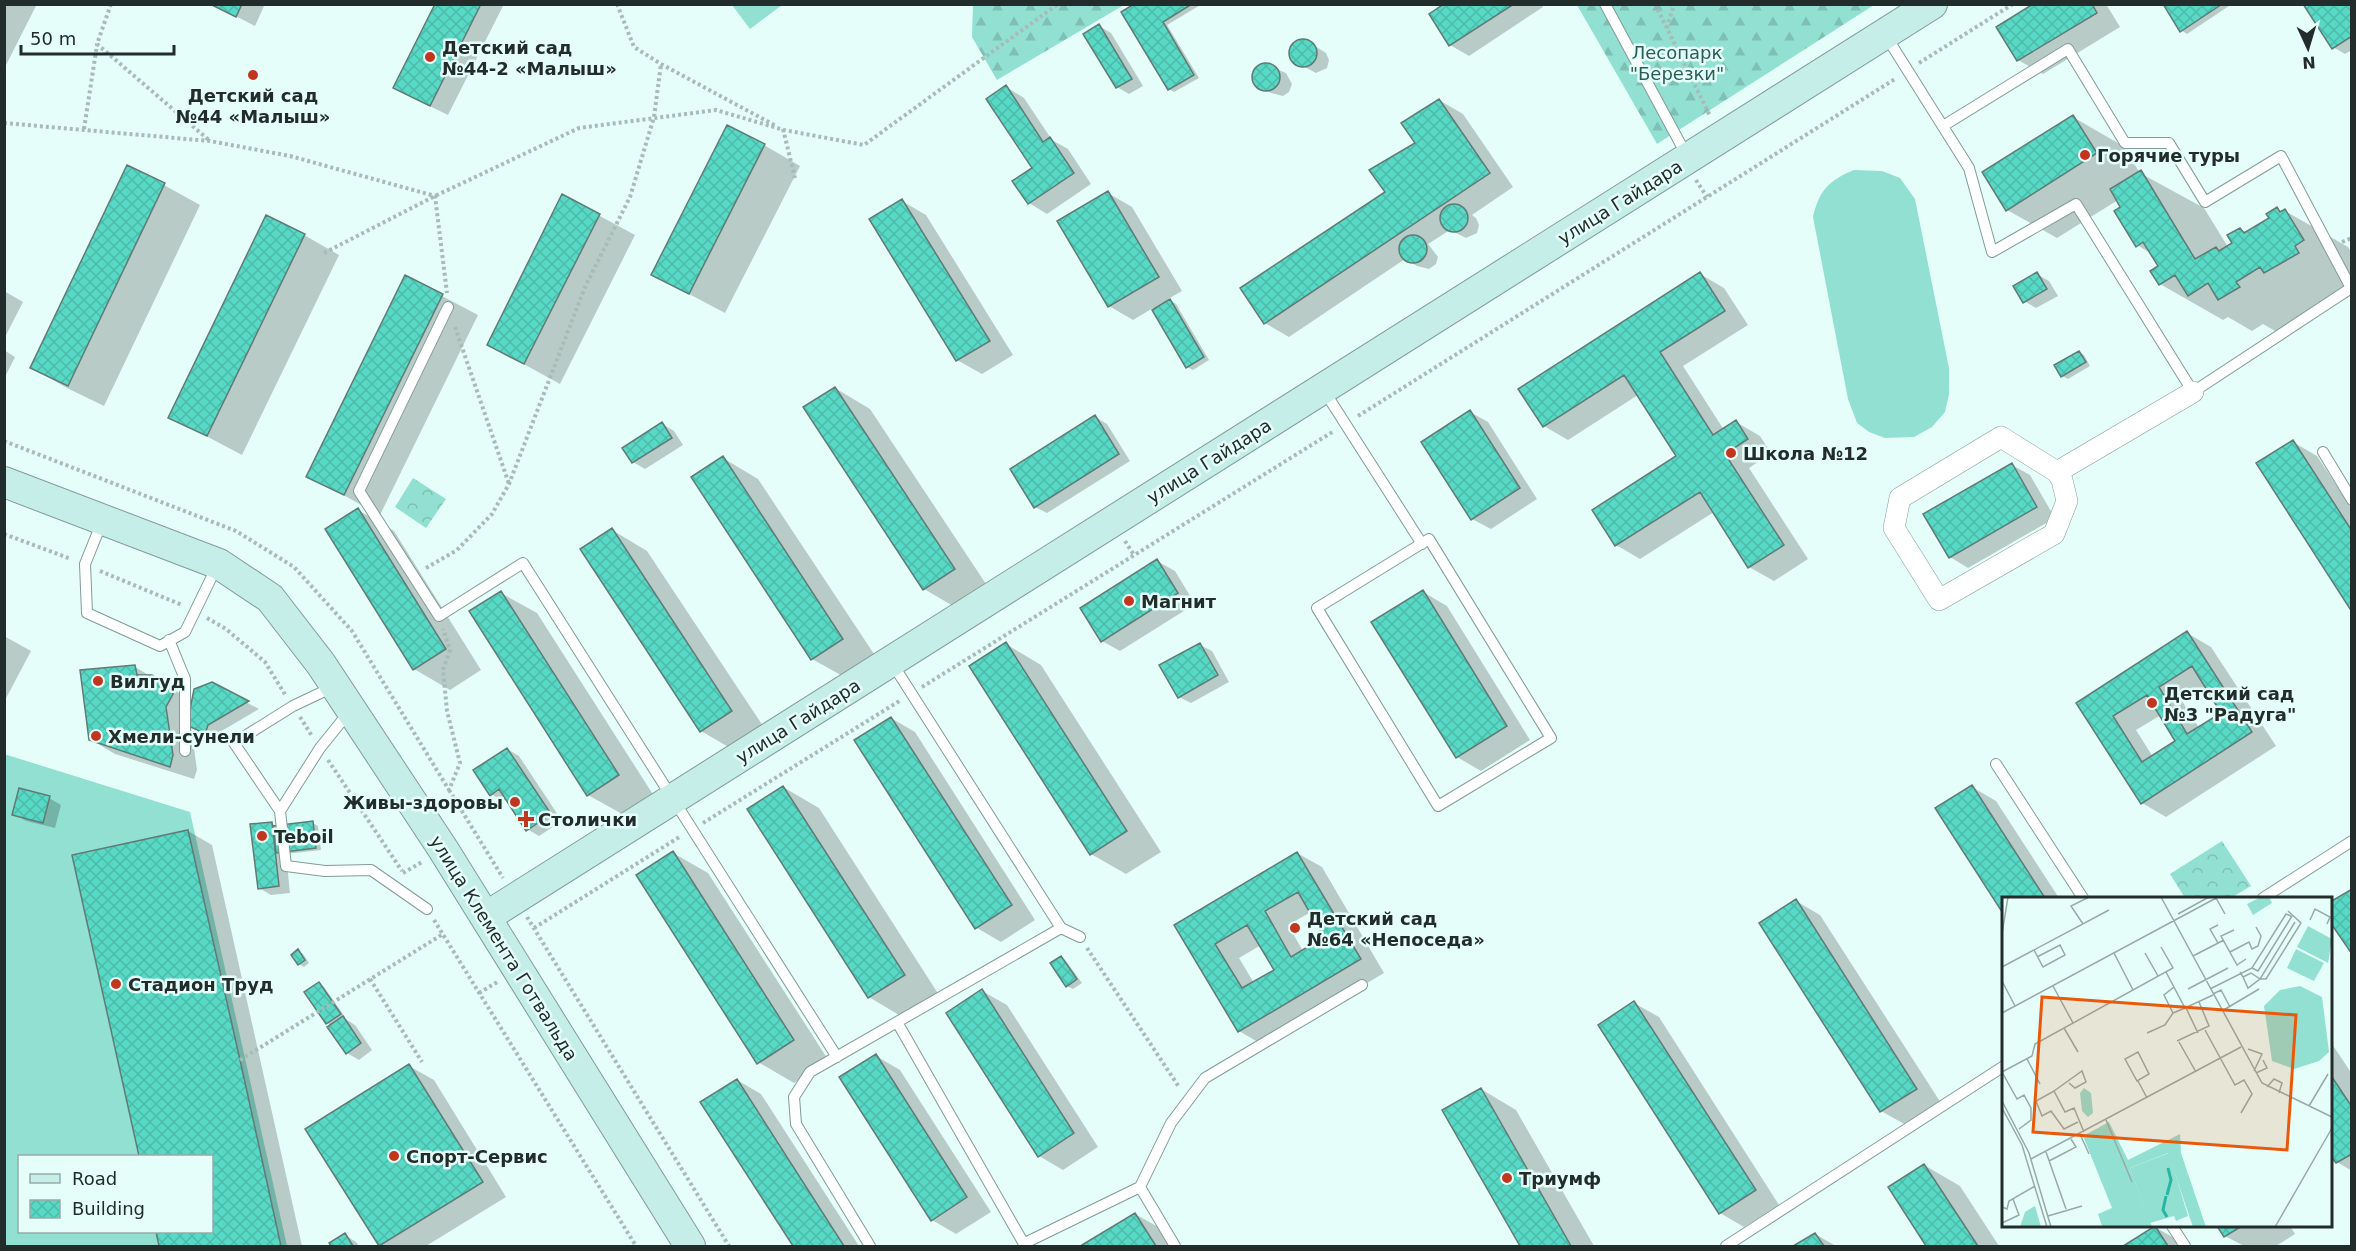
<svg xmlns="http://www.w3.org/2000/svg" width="2356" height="1251" font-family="'DejaVu Sans',sans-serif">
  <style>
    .forest { fill: url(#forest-firs) }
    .park { fill: url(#park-crowns) }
    .garden { fill: #92e0d2; fill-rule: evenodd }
    .shadow { fill: #0003; fill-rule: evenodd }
    .building { fill: url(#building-cross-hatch); stroke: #607b76; stroke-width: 1.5; fill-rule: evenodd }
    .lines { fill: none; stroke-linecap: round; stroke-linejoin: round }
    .lane-casing { stroke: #809c97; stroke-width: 12 }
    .street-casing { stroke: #809c97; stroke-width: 22 }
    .secondary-casing { stroke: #809c97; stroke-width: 32 }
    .path { stroke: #a7bbb7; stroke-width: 4; stroke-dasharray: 3 3; stroke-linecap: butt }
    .lane { stroke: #fff; stroke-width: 10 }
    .street { stroke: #fff; stroke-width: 21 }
    .secondary { stroke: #c6eee8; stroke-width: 30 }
    .poi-dot { fill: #c2361f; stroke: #e6fef9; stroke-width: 2 }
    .labels { text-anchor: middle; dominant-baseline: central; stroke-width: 5; stroke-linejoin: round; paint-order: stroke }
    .poi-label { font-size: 18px; font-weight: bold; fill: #222d2b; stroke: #e6fef9; text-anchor: start }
    .park-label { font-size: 18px; fill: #295e56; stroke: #e6fef9 }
    .street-label { font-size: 18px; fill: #222d2b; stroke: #e6fef9 }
    .inset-river { fill: none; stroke: #28b5a3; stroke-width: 3 }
    .inset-road { fill: none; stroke: #98aaa7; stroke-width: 1.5 }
    .view { fill: #e8590c; fill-opacity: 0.15; stroke: #e8590c; stroke-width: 3 }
    .inset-edge { fill: none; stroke: #222d2b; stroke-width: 3 }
  </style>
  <defs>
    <pattern id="forest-firs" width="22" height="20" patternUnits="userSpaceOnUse" patternTransform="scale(1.5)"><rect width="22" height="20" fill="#92e0d2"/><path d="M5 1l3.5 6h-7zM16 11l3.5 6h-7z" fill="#7ec0b4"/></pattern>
    <pattern id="park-crowns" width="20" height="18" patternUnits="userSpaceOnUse" patternTransform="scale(1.5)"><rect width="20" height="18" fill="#92e0d2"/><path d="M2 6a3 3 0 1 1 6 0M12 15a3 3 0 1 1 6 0" fill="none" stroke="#7ec0b4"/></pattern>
    <pattern id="building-cross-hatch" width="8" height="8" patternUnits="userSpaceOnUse" patternTransform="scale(1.5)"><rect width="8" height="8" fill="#58d9c6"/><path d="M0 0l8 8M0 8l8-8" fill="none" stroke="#4cbbaa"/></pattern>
  </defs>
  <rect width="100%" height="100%" fill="#e6fef9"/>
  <path class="forest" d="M973,5V4L1124,5L997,80L972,37Z
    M1577,5H1874L1657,144Z"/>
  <path class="park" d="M413,478L446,499L426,528L395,507Z
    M2222,841L2251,886L2231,898H2185L2170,874Z"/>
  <path class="garden" d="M732,5H782L750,29Z
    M1854,170L1882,171L1900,178L1915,199L1949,368V394L1945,412L1932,427L1914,437L1885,438L1869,432L1857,423L1848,399L1813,217C1819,191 1829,180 1854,170Z
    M4,754L190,812L287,1246H5ZM20,1156H212V1232H20Z"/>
  <path class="shadow" d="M4,4H37L4,69Z
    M212,4H265L255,26Z
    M437,4H504L448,115L413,98Z
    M1137,4H1202L1167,25L1199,78L1174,92L1169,89Z
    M1447,4H1541L1543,7L1469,56L1450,45L1431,15Z
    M2036,4H2106L2120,27L2043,74L2018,60L1998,27Z
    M2165,4H2232L2187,34L2181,30Z
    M2352,4V50L2345,54L2333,47Z
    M1099,26L1111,33L1143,86L1129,94L1117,87Z
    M1307,41L1326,53L1329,60L1327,68L1316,73L1295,62L1291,55L1295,44Z
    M1265,64L1286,73L1292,84L1289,92L1283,96L1271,93L1258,86L1254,75L1258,68Z
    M1006,87L1024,98L1052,140L1068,149L1091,184L1047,214L1029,203L1034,169Z
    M1439,100L1463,114L1513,187L1472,215L1476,218L1479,225L1477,233L1466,238L1450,230L1428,244L1438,257L1436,264L1429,269L1417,266L1405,259L1289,337L1265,323L1387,192L1417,143Z
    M2073,117L2123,146L2140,173L2204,208L2228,247L2234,243L2240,229L2247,233L2271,219L2277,209L2283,212L2285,211L2348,247L2352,253V295L2282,335L2263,324L2252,331L2228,317L2223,320L2160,284V267L2152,254L2137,245L2118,200L2057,238L2007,210Z
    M764,145L800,166L725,313L653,275Z
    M127,167L164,185L200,205L104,406L67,388L32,368Z
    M1108,193L1132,207L1182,291L1168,299L1176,304L1209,360L1193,370L1187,367L1153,308L1133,320L1109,306Z
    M563,196L635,235L560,384L489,345Z
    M902,201L926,215L1013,355L982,374L957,360Z
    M304,235L339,255L242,455L170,417Z
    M1700,274L1724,288L1748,325L1683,366L1724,430L1736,422L1760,436L1771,453L1749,468L1808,559L1774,581L1749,567L1714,512L1640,559L1616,545L1678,456L1638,395L1568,440L1544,426Z
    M2037,274L2049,281L2058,296L2036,308L2024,301Z
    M406,277L478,315L380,515L308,476Z
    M4,291L23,302L4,339Z
    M4,350L15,357L4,379Z
    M2079,352L2084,355L2090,366L2068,379L2062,376Z
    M835,388L870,409L990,590L960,610L924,589L805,408Z
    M1470,412L1488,422L1537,499L1491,529L1472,519Z
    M1095,417L1107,424L1130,461L1047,513L1035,507Z
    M662,424L674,431L683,445L645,469L633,462Z
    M2293,442L2317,456L2352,509V609Z
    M723,458L758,479L878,660L848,679L812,659Z
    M2012,465L2030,475L2055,518L1968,568L1950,557Z
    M358,510L394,531L481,670L450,690L414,669Z
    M612,530L647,551L767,732L737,752L701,731L582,550Z
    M1157,561L1175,571L1195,604L1120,651L1102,641Z
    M1423,592L1447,606L1530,740L1481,771L1457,757Z
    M501,593L537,613L654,796L624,815L588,795Z
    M2187,633L2211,647L2276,746L2166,817L2142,803L2078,703ZM2206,686L2223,713L2199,728L2182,701ZM2161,715L2177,742L2153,757L2136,730Z
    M4,636L31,651L4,702Z
    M1006,644L1041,665L1161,852L1126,874L1091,854Z
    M1200,645L1212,651L1229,682L1191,703L1179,697Z
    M135,667L193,701L212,684L259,709L220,732L217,739L191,726L197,770L194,779L115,754L90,739Z
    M891,718L915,732L1035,920L1001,942L977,928Z
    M507,749L519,756L562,821L539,836L527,829L507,799L503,801L491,794Z
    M783,787L819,808L939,995L904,1018L869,997Z
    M1972,787L1996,801L2059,898H2004Z
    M49,798L61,805L55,828L26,821L14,814Z
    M271,823L278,827L313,823L318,826L321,850L286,854L290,893L271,895L259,888Z
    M188,831L212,845L302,1246H161L157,1232H212V1156H141L74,856Z
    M673,853L708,873L829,1061L794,1083L758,1062Z
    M1297,853L1322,867L1384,973L1263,1045L1239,1031L1176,925ZM1311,912L1326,938L1303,951L1288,925ZM1261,945L1276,970L1254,983L1239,958Z
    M1796,901L1820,915L1941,1103L1906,1125L1881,1111Z
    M298,951L303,954L309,963L304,967L299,964Z
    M1061,957L1066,961L1082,983L1073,989L1067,986Z
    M319,983L324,987L345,1017L344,1018L355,1025L372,1050L359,1060L347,1053L332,1026L327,1023Z
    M982,991L1007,1005L1098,1147L1063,1170L1039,1156Z
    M1634,1003L1659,1017L1779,1205L1744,1227L1720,1213Z
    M2330,1041L2352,1074V1171L2337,1162L2330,1152Z
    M876,1056L900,1070L991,1212L956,1234L932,1220Z
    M409,1066L434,1080L506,1197L426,1246H381L308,1129Z
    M737,1080L761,1094L859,1246H794L702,1103Z
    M1481,1089L1516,1110L1594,1246H1522L1444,1110Z
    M1924,1165L1960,1186L1999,1246H1928L1890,1187Z
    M1135,1214L1160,1228L1171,1246H1085Z
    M2218,1226H2290L2295,1234L2276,1246H2244L2225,1236Z
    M2155,1227L2179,1241L2182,1246H2126Z
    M1815,1234L1836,1246H1796Z
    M345,1235L356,1242L359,1246H333L331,1244Z"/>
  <path class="building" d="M210,4H242L236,17Z
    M435,4H481L430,106L393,88Z
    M1134,4H1192L1163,22L1194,75L1168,90L1121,12Z
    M1444,4H1514L1449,46L1429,14Z
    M2033,4H2092L2097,13L2017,61L1996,27Z
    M2163,4H2222L2180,32Z
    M2303,4H2352V36L2332,49Z
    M1099,24L1132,79L1116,88L1083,34Z
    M1289 53a14 14 0 1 1 28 0a14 14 0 1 1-28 0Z
    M1252 77a14 14 0 1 1 28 0a14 14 0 1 1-28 0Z
    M1006,85L1043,142L1050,137L1074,173L1028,204L1012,181L1032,168L986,99Z
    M1439,99L1490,173L1264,324L1240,288L1385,192L1369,170L1415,143L1401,123Z
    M2073,115L2097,153L2006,211L1982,172Z
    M727,125L765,144L689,294L651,275Z
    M127,165L165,183L68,386L30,368Z
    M2141,170L2195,259L2216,247L2219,251L2232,243L2227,235L2240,228L2244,233L2269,218L2266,214L2277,207L2280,212L2285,209L2304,240L2295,246L2299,253L2264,273L2260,267L2236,282L2240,287L2218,300L2208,283L2188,296L2175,275L2159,285L2150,271L2158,266L2143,242L2136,247L2114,211L2120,207L2110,189Z
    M1108,191L1159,277L1108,307L1057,221Z
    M562,194L600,214L524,364L487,345Z
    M902,199L990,341L956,361L869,219Z
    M1440 218a14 14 0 1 1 28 0a14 14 0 1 1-28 0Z
    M266,215L305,234L207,436L168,418Z
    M1399 249a14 14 0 1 1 28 0a14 14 0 1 1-28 0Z
    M1700,272L1725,311L1660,352L1713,435L1736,420L1748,439L1725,454L1784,545L1748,568L1700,492L1615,546L1592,510L1676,456L1624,375L1543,427L1518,389Z
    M2037,272L2047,289L2023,303L2013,286Z
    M405,275L443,294L344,495L306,477Z
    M1170,299L1204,357L1186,368L1152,310Z
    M2079,351L2086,362L2061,377L2054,365Z
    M835,387L955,569L923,590L803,407Z
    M1470,410L1520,488L1471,520L1421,442Z
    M1095,415L1119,454L1034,508L1010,469Z
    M662,422L672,438L632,463L622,448Z
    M2293,440L2352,531V612L2256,463Z
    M723,456L843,639L811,660L691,477Z
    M2012,463L2037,507L1949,558L1923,514Z
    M358,508L446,649L413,670L325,529Z
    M612,528L732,711L700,732L580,549Z
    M1157,559L1178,593L1101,642L1080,608Z
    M1423,590L1507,726L1456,758L1371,622Z
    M501,591L619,775L587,796L469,611Z
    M2187,631L2252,732L2141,804L2076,703ZM2192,666L2221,713L2187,734L2159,687ZM2147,695L2175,741L2142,762L2113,716Z
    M1006,642L1127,831L1090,855L969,666Z
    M1200,643L1218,675L1178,698L1159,665Z
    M135,665L137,675H152L172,688L173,694L166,707L173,755L170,767L89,740L80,670Z
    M212,682L249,701L208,725L205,734L187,725L194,689Z
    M891,717L1012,905L975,929L854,740Z
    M507,748L551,814L526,831L499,789L490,796L473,770Z
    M1972,785L2045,898H2004V915L1935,808Z
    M783,786L905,975L868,998L747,809Z
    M19,788L50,796L43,823L12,815Z
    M313,821L316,848L276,853L273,826Z
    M272,822L279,886L258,889L250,824Z
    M188,830L240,1060L281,1246H159L156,1232H212V1156H139L72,855Z
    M673,851L794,1040L757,1064L636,875Z
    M1297,852L1361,959L1238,1032L1174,925ZM1298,892L1324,937L1291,957L1265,911ZM1247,925L1274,970L1242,988L1215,944Z
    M2352,889V954L2330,922V902Z
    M1796,899L1917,1089L1880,1112L1759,923Z
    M298,949L305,960L298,965L291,955Z
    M1061,956L1077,979L1066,987L1050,963Z
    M319,982L341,1014L326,1024L304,992Z
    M982,989L1074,1133L1038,1157L946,1013Z
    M1634,1001L1756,1190L1719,1214L1598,1025Z
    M343,1016L361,1043L346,1054L327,1027Z
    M876,1054L967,1197L931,1221L839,1077Z
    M409,1064L483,1182L379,1246L305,1129Z
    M2330,1074L2352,1107V1154L2336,1163L2330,1155Z
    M737,1079L844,1246H793L700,1102Z
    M1481,1088L1571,1246H1520L1442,1110Z
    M1924,1164L1978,1246H1926L1888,1187Z
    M1135,1213L1156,1246H1083L1082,1245Z
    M2155,1226L2168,1246H2123Z
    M2217,1226H2242L2224,1237Z
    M345,1233L353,1246H331L329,1243Z
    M1815,1233L1824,1246H1793Z"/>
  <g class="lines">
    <g class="lane-casing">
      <path id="lane" d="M1605,4L1687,156
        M1886,36L1969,168L1992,252L2076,204L2193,392L2351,288L2281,156L2205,202L2169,143H2125L2068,49L1943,126
        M448,307L359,491L439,616L523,563L837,1057
        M1323,389L1422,544
        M2323,452L2352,500
        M102,522L85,564L87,613L160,646L185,632L217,566
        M1429,539L1551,738L1438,806L1317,608Z
        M169,640L185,679V751
        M892,663L1061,928
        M349,712L320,748L280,811L286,866L325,871L371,870L427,909
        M1996,764L2083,898
        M280,811L234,743L293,706L333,687
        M2263,898L2352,841
        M897,1022L1024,1244
        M1140,1187L1171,1123L1205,1078L1362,985
        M2172,1226L2185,1246
        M1027,1242L1140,1187L1175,1246
        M870,1246L796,1124L794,1097L810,1072L1061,928L1080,937
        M1726,1246L2004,1066"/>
    </g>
    <g class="street-casing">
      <path id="street" d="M2001,437L2057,472L2062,480L2067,501L2054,534L1939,600L1894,528L1900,498Z
        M2057,472L2193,392"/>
    </g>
    <g class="secondary-casing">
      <path id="secondary" d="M4,482L219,564L270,598L321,664L443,849L690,1246
        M486,917L1932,4"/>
    </g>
    <path class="path" d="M111,4L97,44L210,141
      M617,4L634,47L661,64L776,126
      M1655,4L1710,116
      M1667,28L1674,4
      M1919,63L2013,4
      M4,123L210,141L290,156L435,196L447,293
      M84,129L97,45
      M783,129L795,178
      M1696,180L1707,197
      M2342,242L2352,238
      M324,253L435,196L579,128L716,110L784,130L864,145L1058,4
      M455,327L509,484
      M1358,416L1895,79
      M4,441L236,531L294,567L352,631L449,790L460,763L447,711L443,670L450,650L443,629
      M4,534L71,559
      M1125,541L1134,555
      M426,568L457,550L492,514L509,484L585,287L630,197L654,117L661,64
      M100,571L182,605
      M207,618L226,629L265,662L286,696
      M922,687L1334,431
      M300,717L312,736
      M328,760L402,871
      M449,790L503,878
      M703,823L901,700
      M403,873L422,862
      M527,917L729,1246
      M434,920L636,1246
      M534,928L681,836
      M1087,948L1179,1087
      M370,979L422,1062
      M479,993L499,981
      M240,1060L443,934"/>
    <use href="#lane" class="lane"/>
    <use href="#street" class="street"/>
    <use href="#secondary" class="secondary"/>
  </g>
  <g class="poi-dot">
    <circle cx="430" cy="57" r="6"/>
    <circle cx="253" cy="75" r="6"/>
    <circle cx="2085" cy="155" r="6"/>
    <circle cx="1731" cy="453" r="6"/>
    <circle cx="1129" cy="601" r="6"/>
    <circle cx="98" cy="681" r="6"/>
    <circle cx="2152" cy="703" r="6"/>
    <circle cx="96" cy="736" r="6"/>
    <circle cx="515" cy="802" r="6"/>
    <path d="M523 810h6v6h6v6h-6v6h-6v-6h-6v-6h6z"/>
    <circle cx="262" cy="836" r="6"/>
    <circle cx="1295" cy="928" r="6"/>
    <circle cx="116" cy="984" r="6"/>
    <circle cx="394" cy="1156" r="6"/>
    <circle cx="1507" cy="1178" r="6"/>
  </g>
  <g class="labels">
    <g class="poi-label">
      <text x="442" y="47">Детский сад<tspan x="442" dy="21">№44-2 «Малыш»</tspan></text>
      <text x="253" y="95" text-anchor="middle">Детский сад<tspan x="253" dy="21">№44 «Малыш»</tspan></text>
      <text x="2097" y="155">Горячие туры</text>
      <text x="1743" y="453">Школа №12</text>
      <text x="1141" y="601">Магнит</text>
      <text x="110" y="681">Вилгуд</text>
      <text x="2164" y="693">Детский сад<tspan x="2164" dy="21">№3 "Радуга"</tspan></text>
      <text x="108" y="736">Хмели-сунели</text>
      <text x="503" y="802" text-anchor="end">Живы-здоровы</text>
      <text x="538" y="819">Столички</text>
      <text x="274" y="836">Teboil</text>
      <text x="1307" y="918">Детский сад<tspan x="1307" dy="21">№64 «Непоседа»</tspan></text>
      <text x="128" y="984">Стадион Труд</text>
      <text x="406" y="1156">Спорт-Сервис</text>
      <text x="1519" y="1178">Триумф</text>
    </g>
    <g class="park-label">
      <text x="1677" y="52">Лесопарк<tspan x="1677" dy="21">"Березки"</tspan></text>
    </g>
    <g class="street-label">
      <text transform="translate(1620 202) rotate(-32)">улица Гайдара</text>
      <text transform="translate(1209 461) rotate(-32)">улица Гайдара</text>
      <text transform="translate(798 721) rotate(-32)">улица Гайдара</text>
      <text transform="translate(504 948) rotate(58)">улица Клемента Готвальда</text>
    </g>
  </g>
  <g transform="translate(2002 897)">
    <rect width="330" height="330" fill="#e6fef9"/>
    <path d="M107,225L126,263L178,237L179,256L204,330H191L166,256L128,271L150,330L100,329L96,317L110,311L81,239ZM33,309L39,330H18L23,315Z" fill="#92e0d2"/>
    <path d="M259,0H267L270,6L251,18L245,7Z" fill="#92e0d2"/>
    <path d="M306,29L330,42L326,66L295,50ZM294,52L322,66L312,84L285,71ZM298,89L320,100L327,155L317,164L292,172L270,164L262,109L278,93ZM82,191L89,196L91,216L86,220L80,214L78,196ZM167,256L186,319L174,324L172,319L148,326L128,271Z" fill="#92e0d2"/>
    <path class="inset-river" d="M165,298L169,283L166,271M164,299L161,313L165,320"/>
    <path class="inset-road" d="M159,0L260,186L330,220M214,1L223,17M286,14L299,26L264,82H258L293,25M176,17L207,0M308,23L313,12L328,20L325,27M81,27L69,9L87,0M232,33L219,39L235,68L244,62M0,37L6,0M216,46L208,32L216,28M32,53L41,70L63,58L58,48L35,60M228,55L247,45L250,52L256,49L259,39L254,30M112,56L131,93M143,56L156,79M191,59L222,43M0,70L107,13M250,71L256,74L290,19M164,75L183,111L211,98M238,75L241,80L246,91L258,82L249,76L241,80M0,84L13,109M51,89L71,126M172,90L162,98L171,116L183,111M186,92L226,71M208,92L250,71L284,17L289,19M211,97L219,93L228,110M184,111L196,136M220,114L257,92M0,116L216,0M62,131L76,155M203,133L233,188L242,183L250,197L239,216M145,136L163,128L171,116M175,144L207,129L197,105M177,145L194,175M246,152L260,157L252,174M136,155L147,177L135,184L123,162ZM25,162L38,187M0,175L30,159L33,147L171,71L159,50M0,175L15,202L22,198L29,211V223L17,232M254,176L265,171L261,163M136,184L145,201M265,190L272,182L280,186L277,196M52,194L80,174L84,185L73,191L67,186M0,204L27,256L49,330M307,209L326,177M0,211L20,248L45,330M104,223L130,285M76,225L62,232L49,214L40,219L34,204L52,194L63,215L72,211L82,235M78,237L87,257M44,255L64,312M29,262L239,150M47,264L74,250L69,242M0,310L5,312L7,304L33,289M46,319L80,309M0,326L17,318L11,302M273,330L330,231"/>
    <path class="view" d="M40,100L294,118L285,253L31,235Z"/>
    <rect width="330" height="330" class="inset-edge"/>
  </g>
  <rect width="2356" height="1251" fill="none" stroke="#222d2b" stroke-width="12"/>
  <rect x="18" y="1155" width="195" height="78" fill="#e6fef9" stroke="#98aaa7" stroke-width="1.5"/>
  <rect x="30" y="1174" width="30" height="9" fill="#c6eee8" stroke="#98aaa7" stroke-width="1.5"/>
  <text x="72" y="1185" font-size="18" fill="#222d2b">Road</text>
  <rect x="30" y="1200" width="30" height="18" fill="url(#building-cross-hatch)" stroke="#98aaa7" stroke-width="1.5"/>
  <text x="72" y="1215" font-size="18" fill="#222d2b">Building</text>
  <g transform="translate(2308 48) rotate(176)" stroke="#e6fef9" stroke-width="4.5" paint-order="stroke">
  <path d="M0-4.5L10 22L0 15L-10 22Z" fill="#222d2b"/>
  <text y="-9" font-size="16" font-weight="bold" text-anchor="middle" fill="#222d2b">N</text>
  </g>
  <path d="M21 45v9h153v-9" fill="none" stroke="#222d2b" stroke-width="3"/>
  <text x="30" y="45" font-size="18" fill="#222d2b" stroke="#e6fef9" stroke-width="4.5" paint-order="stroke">50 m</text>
</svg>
